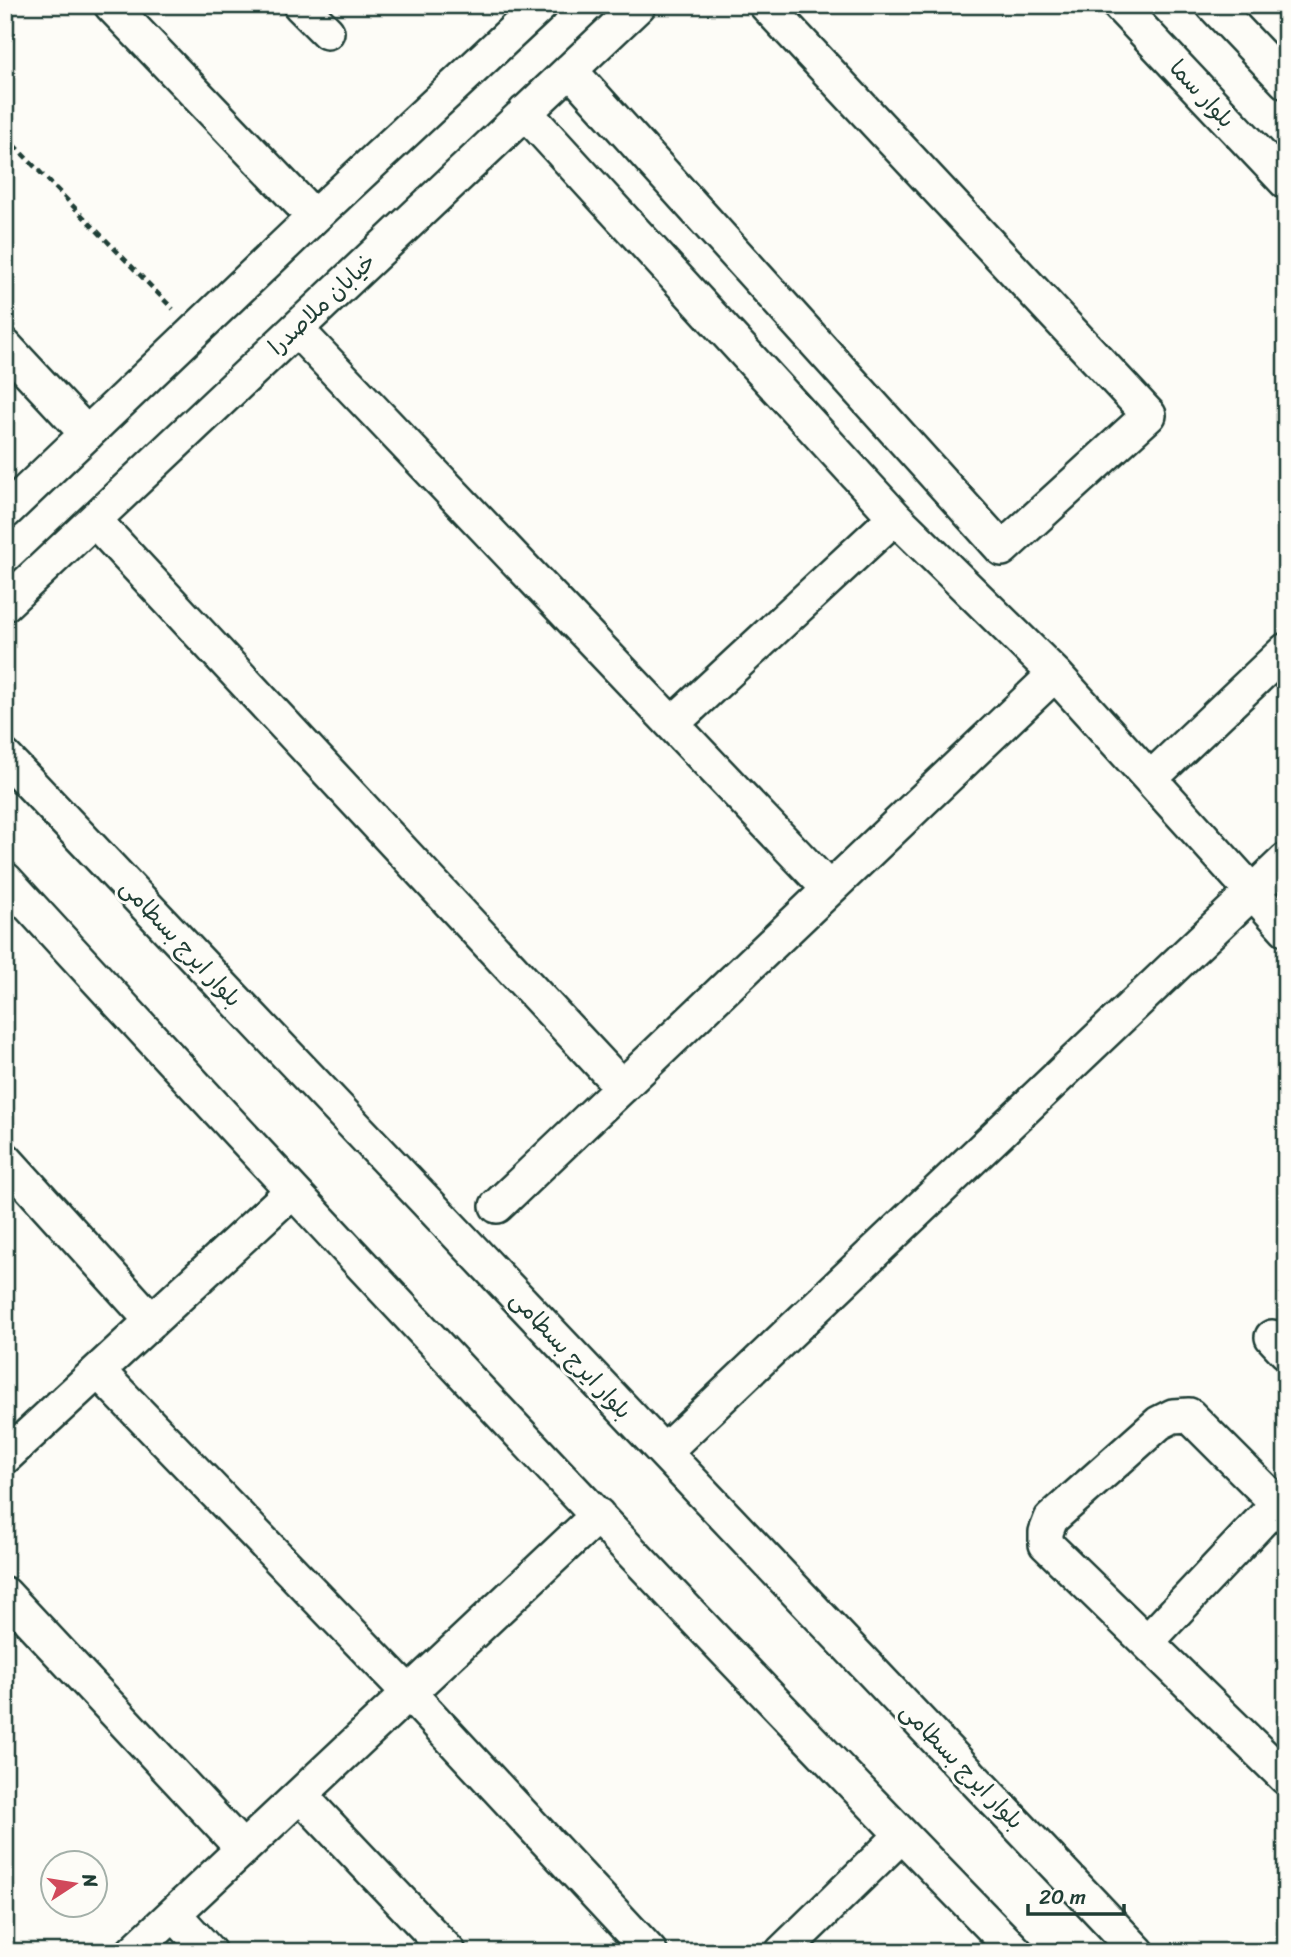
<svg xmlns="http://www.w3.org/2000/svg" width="1291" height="1957" font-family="Sriracha,'Playpen Sans Arabic',sans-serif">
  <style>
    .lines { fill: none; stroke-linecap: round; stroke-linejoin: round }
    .minor-casing { stroke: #1f3d34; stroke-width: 38 }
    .path { stroke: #1f3d34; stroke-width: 4.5; stroke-dasharray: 7 5; stroke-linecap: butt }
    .minor { stroke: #fdfcf7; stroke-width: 33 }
    .labels { text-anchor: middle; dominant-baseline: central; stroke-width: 6; stroke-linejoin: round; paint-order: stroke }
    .street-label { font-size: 23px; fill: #1f3d34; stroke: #fdfcf7 }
  </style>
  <rect width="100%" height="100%" fill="#fdfcf7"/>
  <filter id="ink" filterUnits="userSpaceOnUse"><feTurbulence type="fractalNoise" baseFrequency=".0143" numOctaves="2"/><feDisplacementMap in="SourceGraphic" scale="14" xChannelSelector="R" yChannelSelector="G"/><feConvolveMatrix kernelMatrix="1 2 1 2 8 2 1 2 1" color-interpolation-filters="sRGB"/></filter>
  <g filter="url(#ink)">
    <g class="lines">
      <g class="minor-casing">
        <path id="minor" d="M111,5L314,217
          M300,5L327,32
          M1119,5L1286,182
          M1213,5L1286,82
          M570,70L1002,549L1149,415L766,5
          M525,112L895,517L1055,674L1286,929
          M296,329L829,889
          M5,346L87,434
          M5,512L314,217L541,5
          M94,520L622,1087
          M5,604L639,5
          M672,724L895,517
          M5,757L1138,1952
          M1150,779L1286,650
          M5,879C337,1241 672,1600 1016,1952
          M5,1159L152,1321
          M497,1206L1055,674
          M1272,1337L1286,1352
          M98,1371L409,1693L650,1952
          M664,1452L1286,860
          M5,1457L292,1191
          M1286,1512L1189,1415L1173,1416L1159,1423L1051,1519L1046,1532V1544L1286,1778
          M5,1594L243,1849
          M1147,1642L1277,1504
          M300,1795L449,1952
          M174,1914L209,1952
          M133,1952L598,1515
          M782,1952L902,1835"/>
      </g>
      <path class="path" d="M5,136L173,309"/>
      <use href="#minor" class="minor"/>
    </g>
  </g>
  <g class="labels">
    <g class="street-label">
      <text transform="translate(1202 94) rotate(47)">بلوار سما</text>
      <text transform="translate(322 304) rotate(-43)">خیابان ملاصدرا</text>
      <text transform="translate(181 943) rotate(47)">بلوار ایرج بسطامی</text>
      <text transform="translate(571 1355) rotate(47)">بلوار ایرج بسطامی</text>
      <text transform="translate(962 1766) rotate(46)">بلوار ایرج بسطامی</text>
    </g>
  </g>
  <rect width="1291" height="1957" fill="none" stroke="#fdfcf7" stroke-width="28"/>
  <rect x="14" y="14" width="1263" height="1929" fill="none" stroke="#1f3d34" stroke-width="2.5" filter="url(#ink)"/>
  <g transform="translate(74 1884) rotate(78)"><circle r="33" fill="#fdfcf7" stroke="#a4b0a9" stroke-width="2"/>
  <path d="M0-5L12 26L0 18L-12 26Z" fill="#d1495b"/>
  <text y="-10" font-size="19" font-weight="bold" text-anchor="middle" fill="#1f3d34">N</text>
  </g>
  <path d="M1028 1904v10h96v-10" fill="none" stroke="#1f3d34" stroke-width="3.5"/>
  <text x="1039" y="1904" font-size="21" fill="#1f3d34" stroke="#fdfcf7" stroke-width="5" paint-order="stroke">20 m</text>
</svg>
